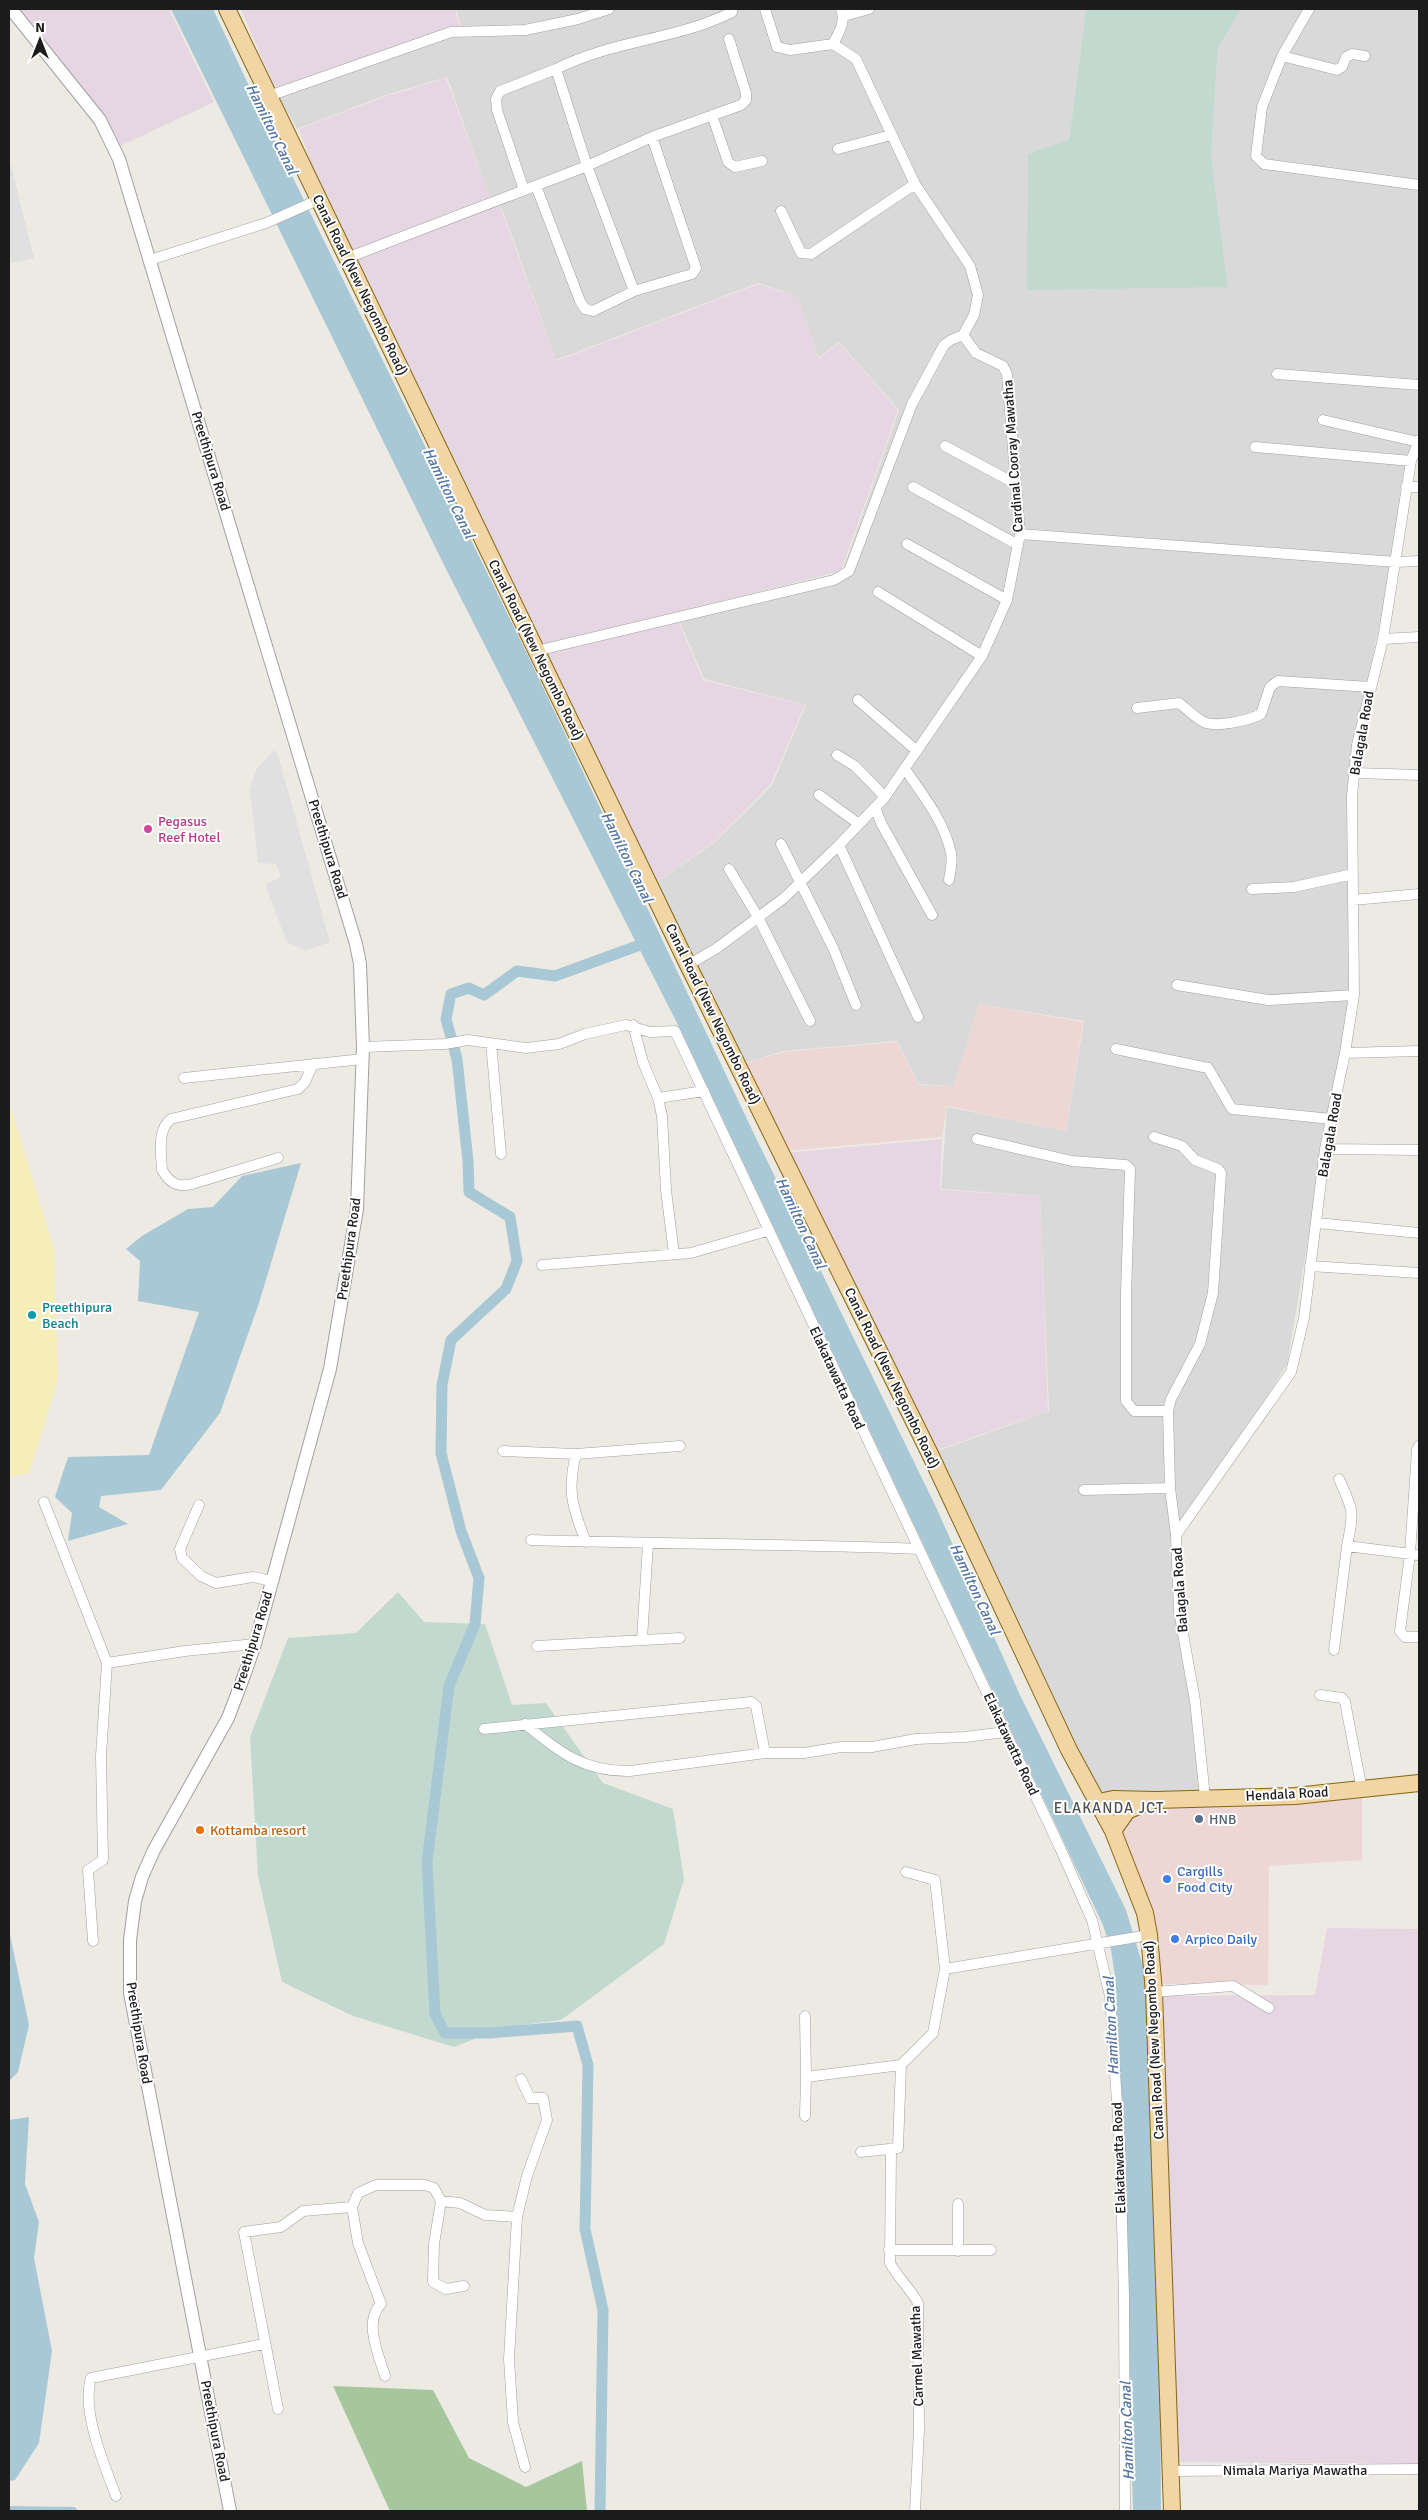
<svg xmlns="http://www.w3.org/2000/svg" width="1428" height="2520" font-family="Signika,sans-serif">
  <style>
    .residential { fill: #dad9d9 }
    .commercial { fill: #ecd7d4 }
    .industrial { fill: #e5d6e1 }
    .forest { fill: #a6c79d }
    .wetland { fill: #c2d9d0 }
    .sand { fill: #f6eeb8 }
    .parking { fill: #e0e0e0 }
    .water { fill: #a8c8d5 }
    .lines { fill: none; stroke-linecap: round; stroke-linejoin: round }
    .canal { stroke: #a8c8d5; stroke-width: 11 }
    .minor-casing { stroke: #a0a0a0; stroke-width: 11 }
    .tertiary-casing { stroke: #a0a0a0; stroke-width: 14 }
    .primary-casing { stroke: #846611; stroke-width: 18 }
    .minor { stroke: #fff; stroke-width: 10 }
    .tertiary { stroke: #fff; stroke-width: 12 }
    .primary { stroke: #f1d5a4; stroke-width: 16 }
    .hotel-dot { fill: #d1479c; stroke: #fff; stroke-width: 2 }
    .culture-dot { fill: #0f9aa8; stroke: #fff; stroke-width: 2 }
    .service-dot { fill: #5c6f8a; stroke: #fff; stroke-width: 2 }
    .food-dot { fill: #e8710a; stroke: #fff; stroke-width: 2 }
    .shop-dot { fill: #3f7fe0; stroke: #fff; stroke-width: 2 }
    .labels { text-anchor: middle; dominant-baseline: central; stroke-width: 4; stroke-linejoin: round; paint-order: stroke }
    .street-label { font-size: 14px; fill: #1c1c1c; stroke: #fff }
    .hotel-label { font-size: 14px; fill: #b23c85; stroke: #fff; text-anchor: start }
    .culture-label { font-size: 14px; fill: #0d838f; stroke: #fff; text-anchor: start }
    .service-label { font-size: 14px; fill: #4e5e75; stroke: #fff; text-anchor: start }
    .food-label { font-size: 14px; fill: #c56008; stroke: #fff; text-anchor: start }
    .shop-label { font-size: 14px; fill: #366cbe; stroke: #fff; text-anchor: start }
    .water-label { font-size: 15px; font-style: italic; fill: #5475a1; stroke: #fff }
    .neighbourhood-label { font-size: 15px; letter-spacing: 1px; fill: #4f4f4f; stroke: #fff }
  </style>
  <rect width="100%" height="100%" fill="#edeae3"/>
  <path class="residential" d="M456,9H1086L1069,140L1228,287L1211,156L1218,48L1241,9H1419V429L1406,463L1400,491L1392,566L1354,745L1349,796V1001L1287,1364L1256,1416L1173,1535L1201,1795L1099,1800L932,1453L1049,1411L1040,1196L941,1189L947,1107L1066,1131L1084,1021L979,1004L954,1086L919,1084L897,1041L783,1051L740,1065L654,884L715,842L772,785L806,705L704,679L676,613L842,572L899,410L839,342L818,358L797,296L758,283L556,360L503,211L488,193L447,77L386,95L297,129L275,90L461,27Z"/>
  <path class="commercial" d="M979,1004L1083,1022L1066,1131L947,1106L942,1137L783,1151L740,1065L783,1052L897,1042L919,1085L954,1086Z
    M1362,1797V1860L1269,1866L1268,1985L1160,1984L1121,1832L1135,1814L1156,1807Z"/>
  <path class="industrial" d="M16,9H169L214,102L116,148Z
    M241,9H455L460,27L275,89Z
    M446,78L488,193L502,211L556,361L758,284L797,296L818,359L839,343L898,410L841,571L675,613L703,680L805,705L771,784L715,841L655,883L323,198L299,129L386,96Z
    M942,1139L940,1190L1040,1196L1048,1411L932,1452L784,1153Z
    M1327,1928L1419,1929V2464L1176,2462V2367L1161,1996L1315,1995Z"/>
  <path class="forest" d="M333,2386L433,2390L469,2458L526,2487L582,2461L587,2511H390Z"/>
  <path class="wetland" d="M1086,9H1241L1218,48L1211,156L1228,287L1027,290L1028,154L1069,140Z
    M398,1592L424,1622L485,1624L512,1705L546,1703L603,1783L673,1809L684,1879L664,1944L561,2020L505,2027L454,2047L353,2016L282,1982L258,1876L250,1737L288,1638L356,1633Z"/>
  <path class="sand" d="M9,1103L54,1249L58,1380L29,1473L9,1477Z"/>
  <path class="parking" d="M9,157L34,258L12,263L9,251Z
    M274,750L278,755L330,942L305,951L287,942L265,885L281,877L276,864L258,863L250,790L256,770Z"/>
  <path class="water" d="M171,9H213L270,131L534,668L755,1136L936,1507L1020,1695L1126,1910L1146,1976L1160,2368L1161,2511H1133L1121,2096L1115,1977L1111,1950L1103,1925L678,1025L443,563Z
    M301,1163L259,1303L220,1413L161,1490L101,1496L99,1507L128,1524L68,1541L72,1513L55,1497L68,1457L149,1455L199,1312L138,1301L140,1261L126,1249L142,1236L188,1209L213,1207L242,1176Z
    M9,1930L29,2025L18,2072L9,2081Z
    M29,2117L25,2184L39,2222L34,2258L52,2351L39,2443L15,2480L9,2481V2120Z
    M9,2506L75,2507L78,2511H9Z"/>
  <g class="lines">
    <path class="canal" d="M600,2511L603,2310L585,2229L588,2065L577,2026L489,2033H445L435,2014L427,1862L449,1686L475,1624L479,1578L461,1531L441,1453L442,1385L451,1340L506,1289L517,1261L510,1217L469,1192L468,1161L457,1059L446,1019L451,994L469,988L484,995L517,971L555,976L651,941"/>
    <g class="minor-casing">
      <path id="minor" d="M1309,9L1282,56L1262,107L1256,156L1264,164L1419,185
        M844,16L869,9
        M833,44C839,32 846,22 841,9
        M1282,56L1337,70L1342,67L1346,57L1352,54L1365,56
        M556,69C613,40 677,40 732,12
        M269,96L451,32L525,30L578,19L609,9
        M712,115L728,162L735,167L762,161
        M838,149L891,135
        M536,186L580,301L585,309L593,311L634,291L692,274L696,268L652,137
        M524,190L497,110L496,99L500,91L556,69L587,166L634,291
        M781,211L801,253L811,254L915,184
        M347,258L587,166L652,137L741,105L746,100V93L729,39
        M150,260L266,223L318,200
        M1277,374L1419,385
        M1323,420L1418,442
        M945,446L1014,483
        M1255,447L1411,461
        M913,487L1018,545
        M1406,487H1419
        M1020,534L1396,562L1419,561
        M907,544L1007,600
        M878,592L982,656
        M1383,639L1419,637
        M536,651L834,580L849,571L912,404L944,345L951,340L963,335
        M858,700L917,751
        M1137,708L1179,703C1187,709 1195,718 1204,722C1216,728 1250,720 1261,714L1270,687L1278,681L1370,687
        M837,755L855,766L885,797
        M905,769C923,795 944,821 951,853C953,861 950,872 949,880
        M1355,773L1419,775
        M819,795L859,824
        M875,807L881,823L932,915
        M781,844L834,950L856,1005
        M839,845L918,1017
        M729,869L758,917L810,1021
        M1252,889L1294,887L1353,874
        M1353,900L1419,894
        M688,965L717,948L784,898L839,845L885,797L982,656L1007,600L1020,534L1007,374L1003,366L976,353L963,335L974,315L978,295L970,266L915,184L856,59L833,44L790,50L777,47L765,9
        M1177,985L1268,1000L1354,995
        M633,1025L643,1062L658,1098L662,1116L666,1190L674,1254
        M491,1043L501,1154
        M363,1047L445,1044L468,1040L526,1048L559,1044L585,1034L626,1025L650,1032L675,1031L1061,1850L1092,1920L1110,1996L1120,2148L1124,2296L1125,2511
        M1116,1049L1208,1068L1232,1109L1331,1119
        M1345,1053L1419,1051
        M184,1078L363,1059
        M658,1098L704,1091
        M1154,1137L1182,1146L1195,1160L1218,1169L1221,1173L1213,1293L1200,1344L1171,1399L1168,1411L1170,1488L1176,1535
        M977,1139L1072,1161L1126,1165L1130,1169L1126,1294V1401L1134,1411H1168
        M1325,1149L1419,1150
        M278,1158L192,1184C177,1188 170,1183 162,1170C161,1154 157,1129 171,1119L298,1089L305,1082L313,1064
        M1317,1223L1419,1233
        M542,1265L691,1253L767,1231
        M1310,1266L1419,1273
        M1419,1446L1417,1450L1410,1554L1400,1631L1405,1637H1419
        M503,1451L576,1454
        M1339,1479C1354,1512 1354,1511 1347,1546
        M1084,1490L1170,1488
        M44,1502L107,1663L101,1756L103,1860L88,1870L93,1941
        M199,1505L180,1549L182,1558L201,1576L216,1583L253,1577L271,1581
        M531,1540C660,1544 789,1544 918,1549
        M586,1542C572,1507 567,1490 576,1454L680,1446
        M642,1639L648,1544
        M537,1646L680,1638
        M1334,1650L1347,1546L1419,1555
        M107,1663L185,1651L255,1644
        M1320,1695L1342,1698L1345,1702L1362,1790
        M525,1724C559,1752 584,1772 630,1771L765,1753H804L841,1747H872L916,1739L965,1737L1005,1732
        M484,1729L751,1702L756,1706L765,1753
        M1205,1797L1195,1701L1179,1611L1176,1535L1291,1372L1304,1318L1325,1149L1345,1053L1354,995L1352,796L1357,745L1383,639L1411,461L1419,440
        M906,1872L935,1880L945,1969
        M1154,1992L1233,1986L1269,2008
        M805,2016L806,2077
        M521,2079L530,2098H543L547,2120L527,2176L517,2217L509,2359L513,2422L525,2467
        M805,2116L806,2077L901,2065
        M891,2149L890,2263C898,2278 910,2288 918,2303L919,2430L915,2511
        M861,2152L898,2148L901,2065L933,2033L945,1969L1149,1935
        M441,2201L434,2244L433,2282L446,2289L464,2286
        M889,2250H991
        M958,2251V2204
        M385,2376C379,2355 363,2322 381,2304L358,2243L352,2207L358,2193L376,2185H425L434,2188L441,2201L460,2203L485,2215L517,2217
        M278,2409L244,2232L281,2227L303,2211L352,2207
        M1171,2471L1419,2469
        M116,2496C104,2464 81,2411 91,2378L264,2344"/>
    </g>
    <g class="tertiary-casing">
      <path id="tertiary" d="M11,9L100,120L119,159L356,944L360,964L363,1047L357,1209L330,1369L255,1644L245,1673L228,1718L154,1850L142,1877L135,1901L130,1940V1993L230,2511"/>
    </g>
    <g class="primary-casing">
      <path id="primary" d="M227,9L688,965L930,1454L1069,1750L1113,1831L1145,1913L1149,1935L1154,1992L1172,2511
        M1099,1802L1113,1799L1155,1800L1295,1796L1419,1783
        M1113,1831L1127,1811L1148,1802"/>
    </g>
    <use href="#minor" class="minor"/>
    <use href="#tertiary" class="tertiary"/>
    <use href="#primary" class="primary"/>
  </g>
  <circle class="hotel-dot" cx="148" cy="829" r="5"/>
  <circle class="culture-dot" cx="32" cy="1315" r="5"/>
  <circle class="service-dot" cx="1199" cy="1819" r="5"/>
  <circle class="food-dot" cx="200" cy="1830" r="5"/>
  <g class="shop-dot">
    <circle cx="1167" cy="1879" r="5"/>
    <circle cx="1175" cy="1939" r="5"/>
  </g>
  <g class="labels">
    <g class="street-label">
      <text transform="translate(360 285) rotate(64)">Canal Road (New Negombo Road)</text>
      <text transform="translate(1013 456) rotate(-94)">Cardinal Cooray Mawatha</text>
      <text transform="translate(211 461) rotate(73)">Preethipura Road</text>
      <text transform="translate(536 650) rotate(64)">Canal Road (New Negombo Road)</text>
      <text transform="translate(1362 733) rotate(-80)">Balagala Road</text>
      <text transform="translate(328 849) rotate(73)">Preethipura Road</text>
      <text transform="translate(713 1014) rotate(64)">Canal Road (New Negombo Road)</text>
      <text transform="translate(1330 1135) rotate(-80)">Balagala Road</text>
      <text transform="translate(349 1249) rotate(-82)">Preethipura Road</text>
      <text transform="translate(837 1378) rotate(65)">Elakatawatta Road</text>
      <text transform="translate(892 1378) rotate(64)">Canal Road (New Negombo Road)</text>
      <text transform="translate(1180 1590) rotate(-94)">Balagala Road</text>
      <text transform="translate(253 1641) rotate(-73)">Preethipura Road</text>
      <text transform="translate(1011 1744) rotate(65)">Elakatawatta Road</text>
      <text transform="translate(1287 1794) rotate(-3)">Hendala Road</text>
      <text transform="translate(139 2033) rotate(81)">Preethipura Road</text>
      <text transform="translate(1154 2040) rotate(-93)">Canal Road (New Negombo Road)</text>
      <text transform="translate(1119 2158) rotate(-92)">Elakatawatta Road</text>
      <text transform="translate(917 2356) rotate(-92)">Carmel Mawatha</text>
      <text transform="translate(215 2431) rotate(79)">Preethipura Road</text>
      <text x="1295" y="2470">Nimala Mariya Mawatha</text>
    </g>
    <g class="hotel-label">
      <text x="158" y="821">Pegasus<tspan x="158" dy="16">Reef Hotel</tspan></text>
    </g>
    <g class="culture-label">
      <text x="42" y="1307">Preethipura<tspan x="42" dy="16">Beach</tspan></text>
    </g>
    <g class="service-label">
      <text x="1209" y="1819">HNB</text>
    </g>
    <g class="food-label">
      <text x="210" y="1830">Kottamba resort</text>
    </g>
    <g class="shop-label">
      <text x="1177" y="1871">Cargills<tspan x="1177" dy="16">Food City</tspan></text>
      <text x="1185" y="1939">Arpico Daily</text>
    </g>
    <g class="water-label">
      <text transform="translate(272 129) rotate(64)">Hamilton Canal</text>
      <text transform="translate(449 493) rotate(64)">Hamilton Canal</text>
      <text transform="translate(627 857) rotate(64)">Hamilton Canal</text>
      <text transform="translate(801 1223) rotate(65)">Hamilton Canal</text>
      <text transform="translate(975 1589) rotate(65)">Hamilton Canal</text>
      <text transform="translate(1111 2026) rotate(-93)">Hamilton Canal</text>
      <text transform="translate(1127 2431) rotate(-92)">Hamilton Canal</text>
    </g>
    <g class="neighbourhood-label">
      <text x="1111" y="1808">ELAKANDA JCT.</text>
    </g>
  </g>
  <rect width="1428" height="2520" fill="none" stroke="#1c1c1c" stroke-width="20"/>
  <g transform="translate(40 40)" stroke="#ffffff" stroke-width="4" paint-order="stroke">
  <path d="M0-4L9 19L0 12L-9 19Z" fill="#1c1c1c"/>
  <text y="-8" font-size="14" font-weight="bold" text-anchor="middle" fill="#1c1c1c">N</text>
  </g>
</svg>
